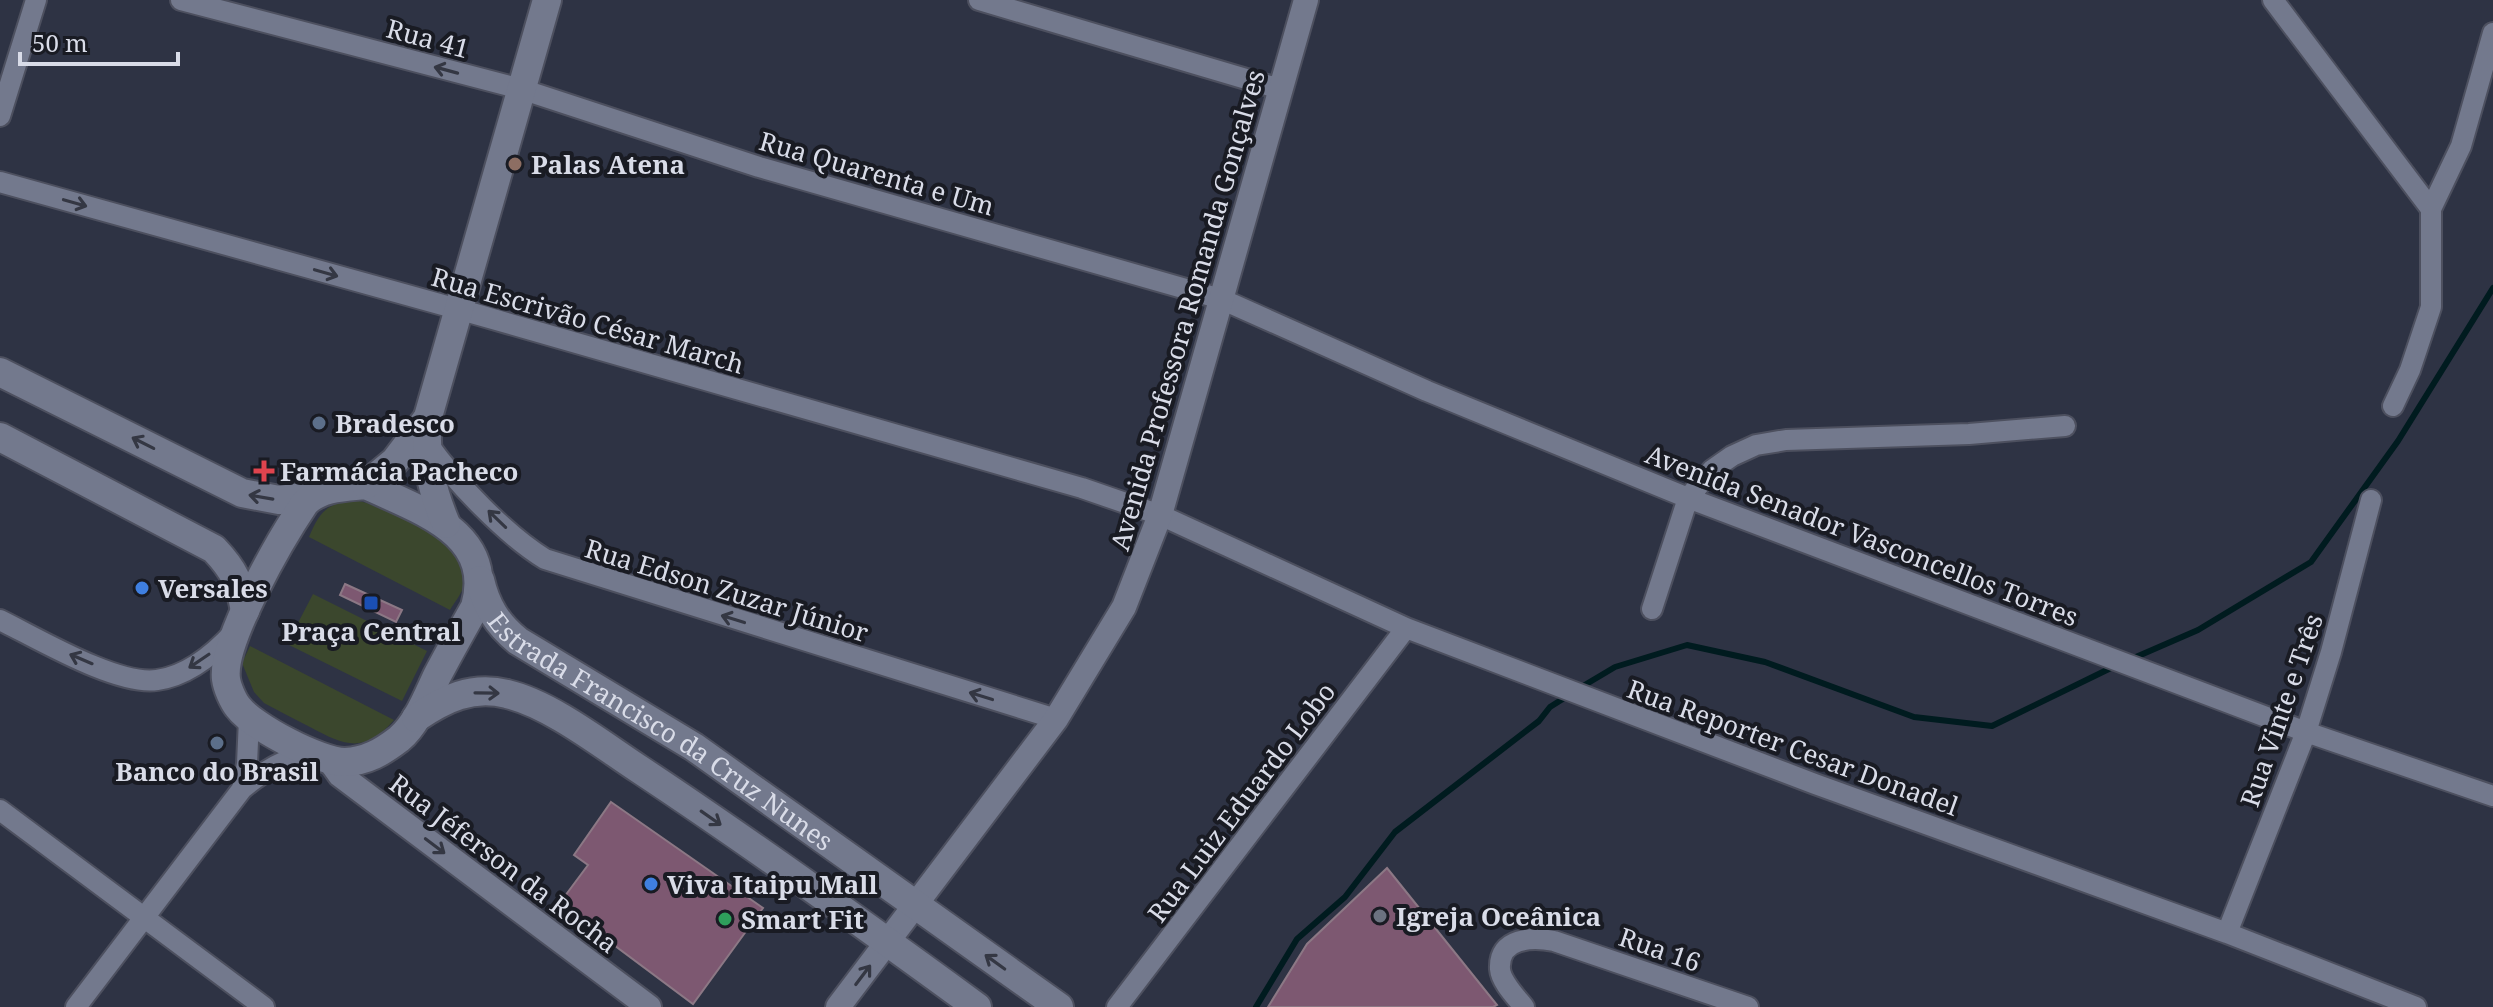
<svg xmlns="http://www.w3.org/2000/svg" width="2493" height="1007" font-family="'Noto Serif',serif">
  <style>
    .green { fill: #3b472d }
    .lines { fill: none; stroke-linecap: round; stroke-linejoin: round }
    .stream { stroke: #001b1f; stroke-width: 6 }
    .building { fill: #7d5871; stroke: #8c7885; stroke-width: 2 }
    .minor-casing { stroke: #4d505f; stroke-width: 24 }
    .tertiary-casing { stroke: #4d505f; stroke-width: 28 }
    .secondary-casing { stroke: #4d505f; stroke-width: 32 }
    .minor { stroke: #73798d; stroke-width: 20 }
    .tertiary { stroke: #73798d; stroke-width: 24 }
    .secondary { stroke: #73798d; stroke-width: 28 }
    .oneway { stroke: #343743 }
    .education-dot { fill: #8d6e63; stroke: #191b23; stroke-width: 3 }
    .service-dot { fill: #5c6f8a; stroke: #191b23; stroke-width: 3 }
    .health-dot { fill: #e0444e; stroke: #191b23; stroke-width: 3 }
    .shop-dot { fill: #3f7fe0; stroke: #191b23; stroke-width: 3 }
    .transit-dot { fill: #1a4fb4; stroke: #191b23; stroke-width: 3 }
    .worship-dot { fill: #6b7280; stroke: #191b23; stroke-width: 3 }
    .leisure-dot { fill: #2e9e5b; stroke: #191b23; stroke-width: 3 }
    .labels { text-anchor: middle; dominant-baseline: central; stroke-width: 8; stroke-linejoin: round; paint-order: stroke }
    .street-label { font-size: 26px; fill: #d9dce8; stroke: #191b23 }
    .poi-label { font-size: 26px; font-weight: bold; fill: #d9dce8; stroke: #191b23; text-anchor: start }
  </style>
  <rect width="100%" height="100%" fill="#2e3344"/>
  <path class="green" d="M355,500L367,503C397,517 480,543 463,588C460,596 454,603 450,610L309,537C320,511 326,504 355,500Z
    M313,594L427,651L402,701L287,644Z
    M250,646L394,720C365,754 345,746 310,727C294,719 279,711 264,703L254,692L242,663Z"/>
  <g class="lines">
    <path class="stream" d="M2129,660L2198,630L2311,562L2398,441L2493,288
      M1578,689L1615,667L1687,645L1765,662L1914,717L1992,726L2115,666
      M1256,1007L1297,939L1345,897L1395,832L1539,721L1550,707L1569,695"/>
  </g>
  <path class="building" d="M345,584L402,610L396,622L340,595Z
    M611,802L763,908L693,1004L559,904L588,865L574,855Z
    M1387,868L1497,1005L1493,1007H1268L1307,944Z"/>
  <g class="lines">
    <g class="minor-casing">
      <path id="minor" d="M181,0L521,89L759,167L1221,299L1427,391L1688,498L2306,732L2493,796
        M979,0L1280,89
        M2273,0L2431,209V307L2410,370L2393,406
        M0,116L36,0
        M0,182L479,315L1082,488L1160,515L1406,628L1815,784L2227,933L2416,1007
        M2431,209L2461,146L2493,33
        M428,444C455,482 506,535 545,559L1056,719
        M1652,609L1688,498L1712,470L1732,456L1756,445L1786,440L1969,434L2065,426
        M0,620C37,638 117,686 157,680C187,676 215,653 235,631
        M242,789L247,764L249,719
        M0,810L264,1007
        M2227,933L2306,732L2331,652L2371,500
        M76,1007L242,789C262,772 283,759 309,753
        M1117,1007L1406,628
        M1524,1007C1516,997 1501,982 1500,969C1498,937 1533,937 1554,941L1748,1007"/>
    </g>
    <g class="tertiary-casing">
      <path id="tertiary" d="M330,761L340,775L649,1007
        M838,1007L1056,719L1124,607L1160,515L1306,0"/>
    </g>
    <g class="secondary-casing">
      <g id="secondary">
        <path d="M0,372L242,493L279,500L312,496"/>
        <path d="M0,437L214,549C234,570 240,583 245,611"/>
        <path d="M366,485C418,510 496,532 475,607C462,630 449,653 437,676C427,697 417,724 399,739C382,752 367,761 345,762C320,762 253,727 238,707C233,701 227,687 226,679C221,641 282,537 305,503C320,487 345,487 366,485Z"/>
        <path d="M366,485L395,461L427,419"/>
        <path d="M446,524C431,488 424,457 428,417L547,0"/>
        <path id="s1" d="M480,580C486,606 497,624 518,641L694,747L1059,1007"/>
        <path d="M416,718C444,699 472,685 507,694C550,704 601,744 639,769C754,845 866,926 977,1007"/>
      </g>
    </g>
    <use href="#minor" class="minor"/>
    <use href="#tertiary" class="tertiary"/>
    <use href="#secondary" class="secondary"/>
  </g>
  <defs><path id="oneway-shaft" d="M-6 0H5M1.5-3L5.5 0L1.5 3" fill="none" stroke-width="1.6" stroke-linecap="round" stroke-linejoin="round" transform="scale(2)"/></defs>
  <g class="oneway">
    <use href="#oneway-shaft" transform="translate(446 70) rotate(-165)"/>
    <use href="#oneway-shaft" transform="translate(75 203) rotate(16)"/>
    <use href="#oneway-shaft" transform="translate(326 273) rotate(16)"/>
    <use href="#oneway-shaft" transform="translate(143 443) rotate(-153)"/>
    <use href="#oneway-shaft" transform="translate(261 497) rotate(-170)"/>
    <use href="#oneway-shaft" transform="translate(497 519) rotate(-136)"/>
    <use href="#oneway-shaft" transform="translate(733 619) rotate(-163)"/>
    <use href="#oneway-shaft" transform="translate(81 659) rotate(-157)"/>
    <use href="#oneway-shaft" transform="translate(199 661) rotate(146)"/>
    <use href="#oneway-shaft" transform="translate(487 693) rotate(1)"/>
    <use href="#oneway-shaft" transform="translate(981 696) rotate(-163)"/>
    <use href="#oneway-shaft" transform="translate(711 818) rotate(35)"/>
    <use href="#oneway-shaft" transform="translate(435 846) rotate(37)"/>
    <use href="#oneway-shaft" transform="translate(995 962) rotate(-144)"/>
    <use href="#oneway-shaft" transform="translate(863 975) rotate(-53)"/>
  </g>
  <circle class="education-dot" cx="515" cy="164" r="8"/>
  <g class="service-dot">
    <circle cx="319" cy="423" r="8"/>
    <circle cx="217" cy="743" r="8"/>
  </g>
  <path class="health-dot" d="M260 459h8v8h8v8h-8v8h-8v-8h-8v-8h8z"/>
  <g class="shop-dot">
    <circle cx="142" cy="588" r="8"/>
    <circle cx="651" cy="884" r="8"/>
  </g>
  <rect class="transit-dot" x="363" y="595" width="16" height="16" rx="4"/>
  <circle class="worship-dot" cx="1380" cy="916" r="8"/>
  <circle class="leisure-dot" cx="725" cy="919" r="8"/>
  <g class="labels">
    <g class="street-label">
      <text transform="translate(428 38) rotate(15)">Rua 41</text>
      <text transform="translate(877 173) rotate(16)">Rua Quarenta e Um</text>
      <text transform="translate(1187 310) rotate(-74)">Avenida Professora Romanda Gonçalves</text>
      <text transform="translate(588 320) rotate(16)">Rua Escrivão César March</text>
      <text transform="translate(1862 535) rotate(21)">Avenida Senador Vasconcellos Torres</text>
      <text transform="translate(727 590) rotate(17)">Rua Edson Zuzar Júnior</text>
      <text transform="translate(2281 710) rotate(-71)">Rua Vinte e Três</text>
      <text stroke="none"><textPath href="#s1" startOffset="242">Estrada Francisco da Cruz Nunes</textPath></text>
      <text transform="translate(1793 747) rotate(20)">Rua Reporter Cesar Donadel</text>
      <text transform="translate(1241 802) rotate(-53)">Rua Luiz Eduardo Lobo</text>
      <text transform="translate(504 863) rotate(37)">Rua Jéferson da Rocha</text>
      <text transform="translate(1660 949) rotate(19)">Rua 16</text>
    </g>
    <g class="poi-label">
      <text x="531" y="164">Palas Atena</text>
      <text x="335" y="423">Bradesco</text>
      <text x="280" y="471">Farmácia Pacheco</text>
      <text x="158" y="588">Versales</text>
      <text x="371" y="631" text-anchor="middle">Praça Central</text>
      <text x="217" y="771" text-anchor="middle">Banco do Brasil</text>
      <text x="667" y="884">Viva Itaipu Mall</text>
      <text x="1396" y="916">Igreja Oceânica</text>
      <text x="741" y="919">Smart Fit</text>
    </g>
  </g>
  <path d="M20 52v12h158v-12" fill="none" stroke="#d9dce8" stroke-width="4"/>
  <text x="32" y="52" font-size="24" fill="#d9dce8" stroke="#191b23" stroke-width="6" paint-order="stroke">50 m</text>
</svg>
